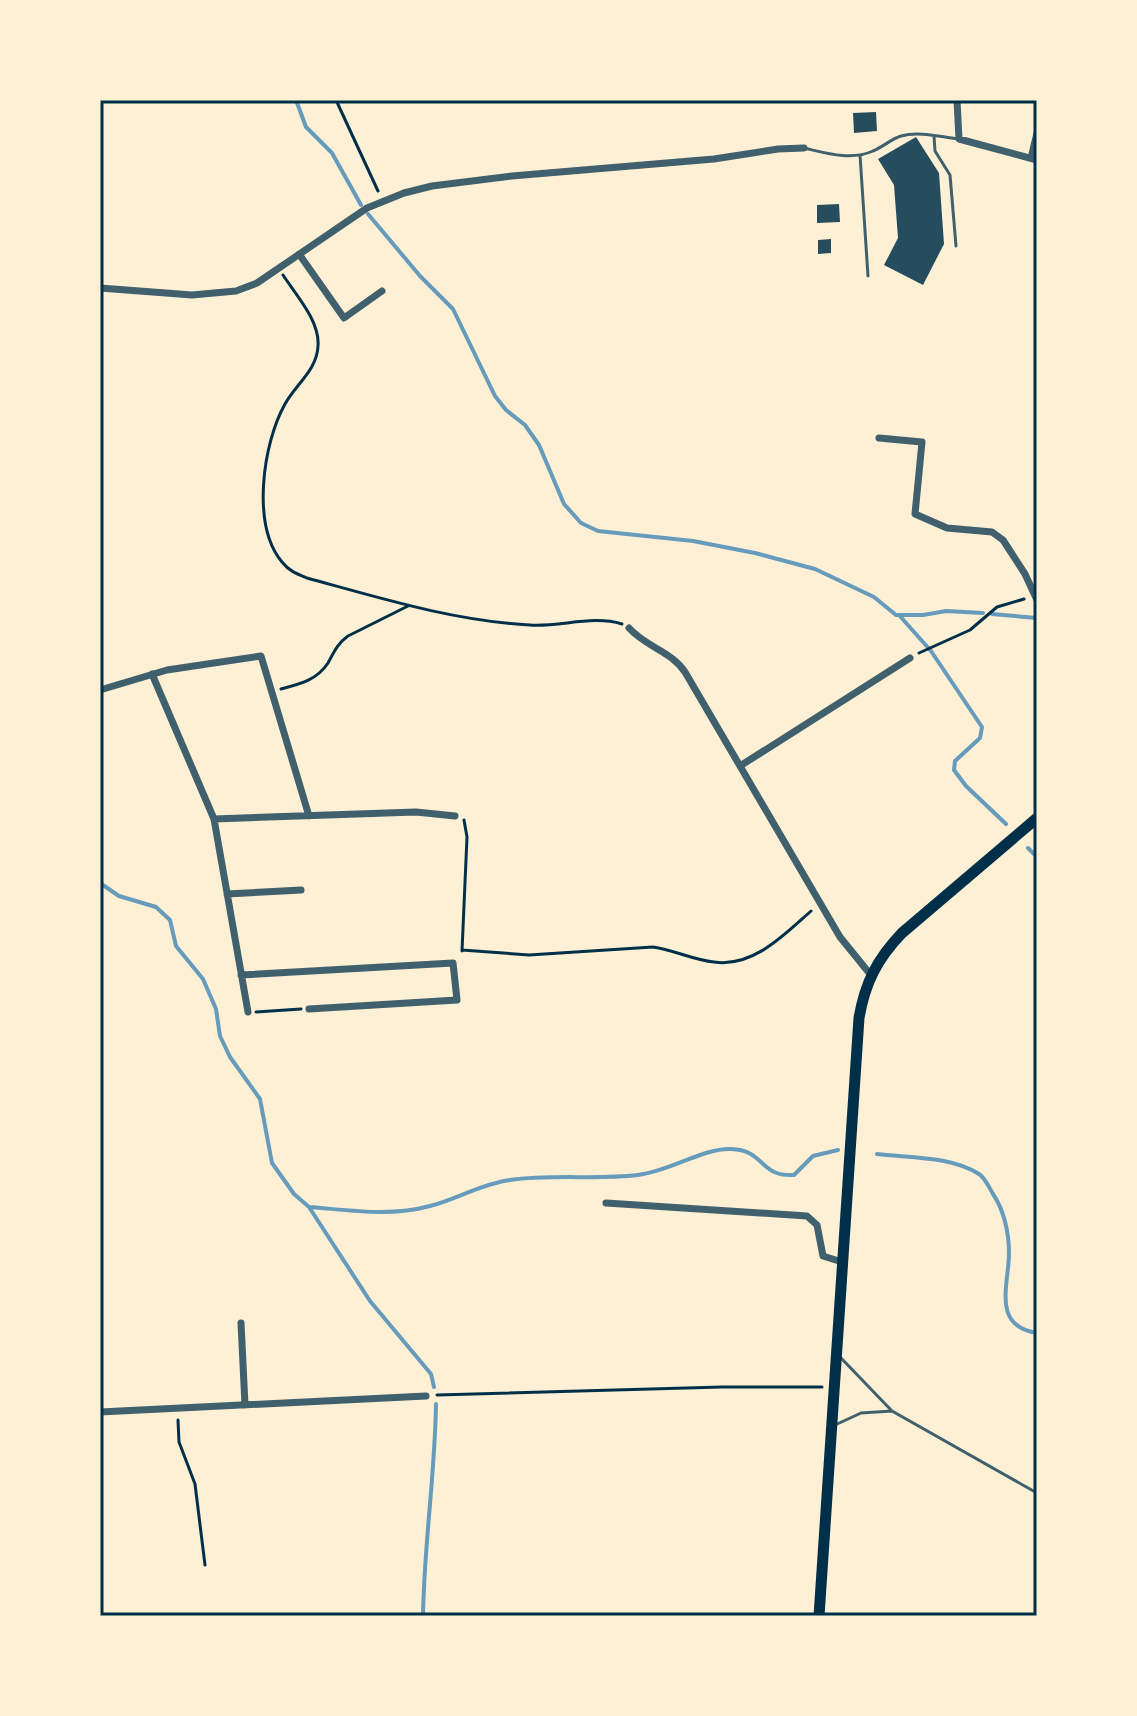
<svg xmlns="http://www.w3.org/2000/svg" width="1137" height="1716" font-family="'Work Sans',sans-serif">
  <style>
    .lines { fill: none; stroke-linecap: round; stroke-linejoin: round }
    .stream { stroke: #669bbc; stroke-width: 4 }
    .building { fill: #264d5e }
    .path { stroke: #003049; stroke-width: 3 }
    .service { stroke: #3f606c; stroke-width: 3 }
    .minor { stroke: #3f606c; stroke-width: 7 }
    .primary { stroke: #003049; stroke-width: 11 }
    .neatline { fill: none; stroke: #003049; stroke-width: 3 }
  </style>
  <rect width="100%" height="100%" fill="#fdf0d5"/>
  <g class="lines">
    <path class="stream" d="M296,100L306,127L332,153L361,205
      M368,214L420,276L453,309L495,396L506,410L525,425L539,445L564,504L581,523L598,531L693,541L755,553L815,569L874,597L896,615H923L946,611L983,613
      M992,614L1037,618
      M899,615L931,651L982,727L980,738L955,761L954,770L966,786L1006,824
      M1028,848L1037,857
      M100,883L119,896L156,907L170,920L176,946L203,979L216,1009L220,1036L230,1057L260,1099L272,1163L294,1194L309,1207L370,1301L431,1374L434,1387
      M877,1154C909,1158 951,1156 979,1174C985,1178 989,1187 993,1194C1004,1210 1009,1233 1009,1253C1009,1284 991,1326 1037,1333
      M309,1207C349,1210 390,1217 430,1206C457,1199 481,1184 510,1180C553,1174 596,1180 638,1175C671,1171 703,1148 731,1149C765,1150 759,1177 794,1175L813,1156L838,1150
      M423,1616C424,1545 435,1475 436,1404"/>
  </g>
  <path class="building" d="M876,112L877,131L854,133L853,113Z
    M916,137L939,173L944,244L923,285L884,265L898,238L894,185L878,159Z
    M839,204L840,222L817,223V205Z
    M831,239V253L818,254V240Z"/>
  <g class="lines">
    <path class="path" d="M336,100L378,191
      M283,275C296,295 320,321 318,346C317,370 296,384 285,404C263,443 251,525 282,562C289,571 297,574 307,578C380,598 454,621 530,625C561,627 592,615 622,624
      M919,653L970,630L997,607L1024,599
      M281,689C300,684 317,680 328,663C334,652 338,643 348,636L408,606
      M462,950L529,955L653,947C674,950 693,960 714,962C753,968 785,934 811,911
      M462,951L467,837L464,820
      M256,1012L301,1009
      M437,1395L722,1387H822
      M178,1420L179,1442L195,1484L205,1565"/>
    <path class="service" d="M934,136L935,151L950,175L956,246
      M804,148C826,153 851,161 873,151C883,147 891,139 901,136C919,131 941,137 959,139
      M860,155L868,276
      M841,1358L892,1411L1037,1493
      M835,1425L861,1413L892,1411"/>
    <path class="minor" d="M957,100L959,139L1037,160
      M1031,158L1037,133
      M299,254L344,318L382,291
      M100,288L192,295L236,291L257,283L367,208L404,193L432,186L512,176L714,159L778,149L804,148
      M879,438L922,442L915,514L947,528L992,532L1003,540L1025,574L1037,600
      M629,628C646,647 671,651 685,672L840,937L870,974
      M152,674L214,819L248,1012
      M100,690L167,670L261,656L309,816
      M740,766L910,658
      M214,819L416,812L455,816
      M227,894L301,890
      M241,975L453,963L457,1000L309,1009
      M606,1203L807,1216L817,1225L823,1256L842,1262
      M241,1323L245,1405
      M100,1412L426,1396"/>
    <path class="primary" d="M819,1616L859,1018C865,983 877,959 902,933L1037,818"/>
  </g>
  <rect width="1137" height="1716" fill="none" stroke="#fdf0d5" stroke-width="204"/>
  <rect x="102" y="102" width="933" height="1512" class="neatline"/>
</svg>
